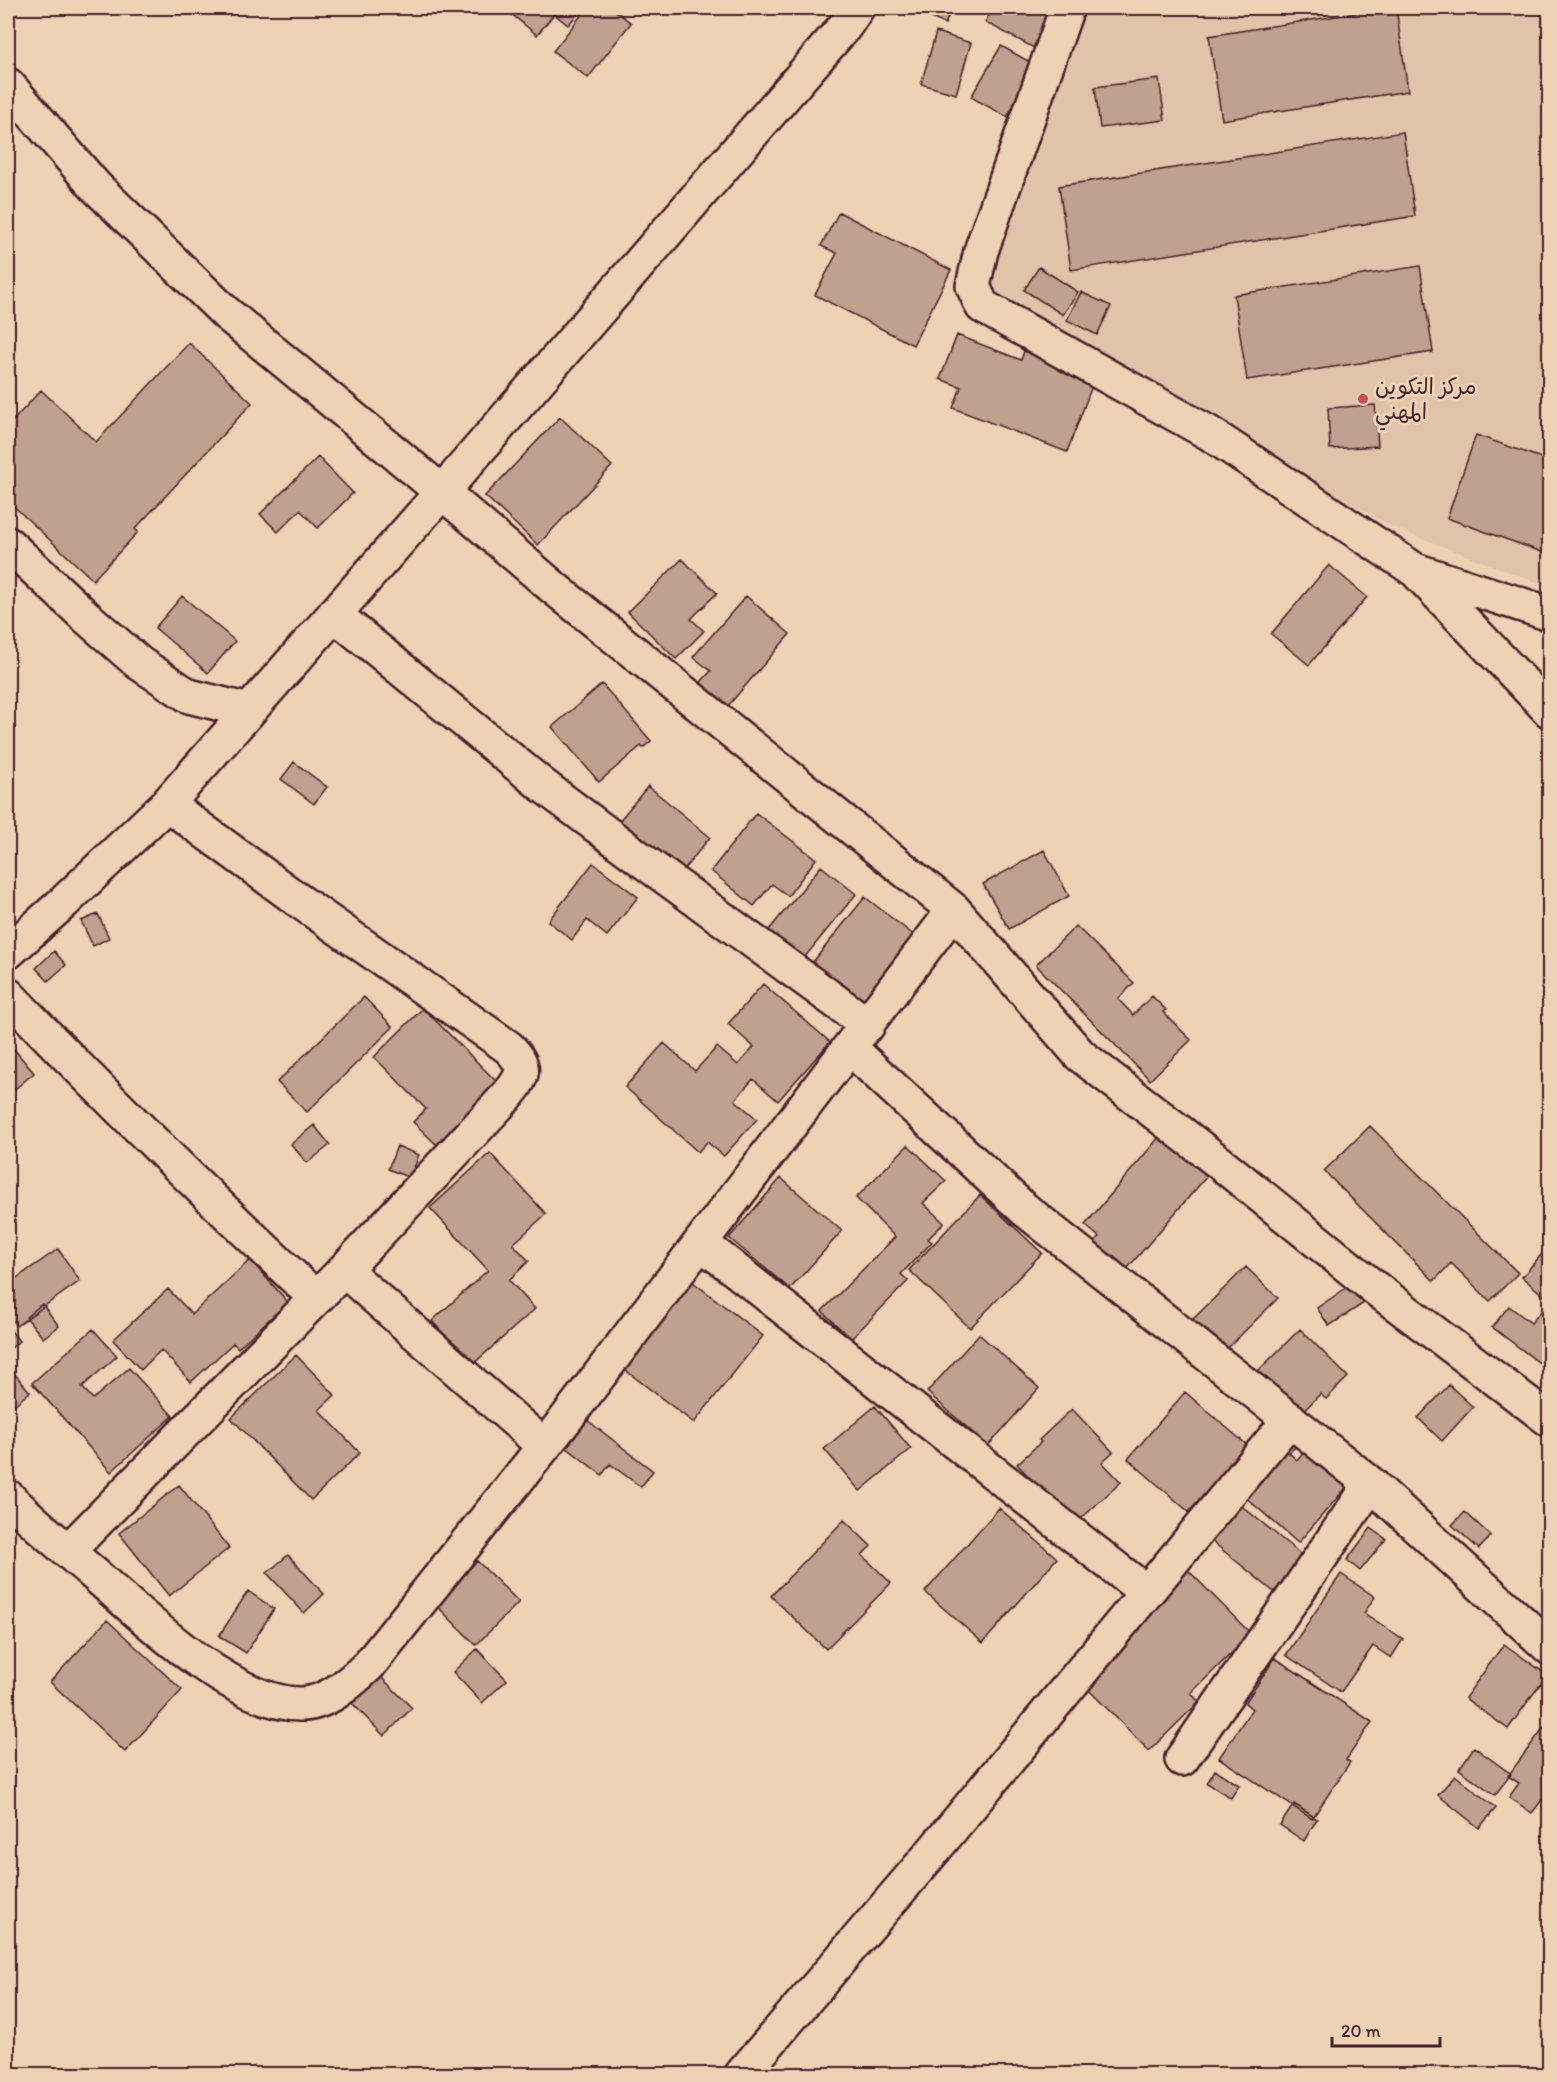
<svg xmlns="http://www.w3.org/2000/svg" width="1557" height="2082" font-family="Itim,'Playpen Sans Arabic',sans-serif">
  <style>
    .built { fill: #e0c3a9 }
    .building { fill: #c0a08e; stroke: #4a1f2b; stroke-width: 1.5 }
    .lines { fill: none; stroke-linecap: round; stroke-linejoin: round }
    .minor-casing { stroke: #4a1f2b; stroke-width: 38 }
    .minor { stroke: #eed2b4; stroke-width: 33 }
    .poi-dot { fill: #d1495b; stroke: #eed2b4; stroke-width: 2 }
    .labels { text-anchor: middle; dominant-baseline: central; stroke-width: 6; stroke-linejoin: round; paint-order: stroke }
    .poi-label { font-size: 22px; fill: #4a1f2b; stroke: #eed2b4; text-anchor: start }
  </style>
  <rect width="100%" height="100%" fill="#eed2b4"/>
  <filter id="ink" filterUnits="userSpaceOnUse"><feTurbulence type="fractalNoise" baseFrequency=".0167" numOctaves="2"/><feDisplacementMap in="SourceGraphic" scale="12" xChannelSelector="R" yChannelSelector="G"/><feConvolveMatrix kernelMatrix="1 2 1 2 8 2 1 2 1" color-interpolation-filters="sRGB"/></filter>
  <g filter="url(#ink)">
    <path class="built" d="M1051,8H1538L1549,12V587L1392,527L960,271Z"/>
    <path class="building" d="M504,8H583L568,25L554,14L537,35Z
      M587,8H612L631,23L588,78L553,51Z
      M908,8H952L945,24Z
      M991,8H1055L1034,48L985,22L993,8Z
      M1388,8H1396L1408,91L1222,120L1209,36Z
      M936,32L971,43L956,94L921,84Z
      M1001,46L1037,66L1007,117L971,97Z
      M1159,79L1165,120L1100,128L1095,87Z
      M8,107L17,116L8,127Z
      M1403,132L1415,216L1071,270L1059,186Z
      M839,212L951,270L913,345L815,295L837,253L821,246Z
      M1420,266L1433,352L1247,380L1234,295Z
      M1039,267L1078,292L1063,315L1024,290Z
      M1081,292L1111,306L1097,335L1067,320Z
      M957,335L1021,360L1024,351L1095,378L1067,452L953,408L961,387L940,379Z
      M189,343L252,403L135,529L138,532L93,580L8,501V426L41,390L96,442Z
      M1375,405L1378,446L1330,449L1328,408Z
      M560,417L612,466L538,545L485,496Z
      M1476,435L1550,461V555L1447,518Z
      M318,457L353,493L318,528L300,510L278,532L260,514Z
      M682,559L717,593L691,619L704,631L676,659L628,612Z
      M1329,565L1367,597L1309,665L1271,634Z
      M182,596L235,641L208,673L155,628Z
      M746,596L790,634L727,707L700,683L711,671L693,657Z
      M602,684L651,741L643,748L641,746L599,782L552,727Z
      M294,762L327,787L314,804L281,779Z
      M648,786L710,837L678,877L615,826Z
      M756,813L816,859L788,896L772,884L754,906L711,871Z
      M1044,850L1069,896L1009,929L983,884Z
      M593,863L638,897L607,936L587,920L572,940L548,921Z
      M821,866L856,894L804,958L769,930Z
      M865,897L920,940L864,1010L809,967Z
      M98,914L109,938L93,946L81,921Z
      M1076,926L1134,983L1118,999L1133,1015L1152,996L1166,1010L1163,1012L1191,1040L1150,1080L1036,965Z
      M54,951L66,965L48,981L36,968Z
      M763,984L830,1042L778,1101L753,1079L735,1100L757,1119L724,1156L707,1142L698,1152L625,1087L664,1043L695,1071L717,1047L738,1065L754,1047L728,1024Z
      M364,997L393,1027L307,1112L277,1082Z
      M423,1008L498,1083L437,1145L413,1122L426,1109L374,1057Z
      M8,1042L34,1073L8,1095Z
      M314,1125L330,1145L307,1163L291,1144Z
      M1370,1126L1518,1273L1490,1301L1451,1263L1434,1281L1324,1171Z
      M1160,1136L1207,1176L1120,1277L1088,1251L1099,1237L1085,1225Z
      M908,1145L946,1181L923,1203L944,1223L928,1239L932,1242L901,1274L908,1281L851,1339L822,1311L895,1237L856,1198Z
      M397,1146L419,1155L410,1178L388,1169Z
      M490,1153L546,1214L513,1244L529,1261L509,1280L535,1309L472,1365L432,1321L488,1270L430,1208Z
      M781,1178L842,1231L790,1289L729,1238Z
      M980,1195L1042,1253L970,1328L909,1270Z
      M1548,1247L1550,1248V1301L1522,1277Z
      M58,1249L80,1281L16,1326L8,1314V1284Z
      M250,1260L288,1302L238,1348L233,1343L191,1382L161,1350L141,1370L113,1340L168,1289L192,1314Z
      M1246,1267L1278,1298L1223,1353L1191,1321Z
      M689,1279L763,1336L694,1423L620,1366Z
      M1355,1282L1367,1301L1329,1326L1317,1308Z
      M42,1304L59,1326L43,1338L26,1317Z
      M1509,1306L1531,1323L1543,1309L1550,1314V1371L1492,1327Z
      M8,1327L19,1341L8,1351Z
      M93,1329L117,1356L82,1387L93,1399L129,1368L173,1416L111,1472L32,1383Z
      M1300,1329L1348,1377L1326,1399L1320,1394L1300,1415L1257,1372Z
      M979,1334L1039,1388L988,1446L927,1392Z
      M296,1355L335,1395L319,1410L360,1453L311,1500L231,1418Z
      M8,1366L30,1392L8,1410Z
      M1449,1385L1473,1407L1442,1441L1418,1418Z
      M1185,1392L1247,1445L1189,1512L1128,1459Z
      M875,1406L911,1449L860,1491L824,1449Z
      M1072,1409L1113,1452L1102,1462L1121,1482L1074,1525L1017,1464L1041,1442L1039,1440Z
      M587,1420L653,1471L641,1487L610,1464L602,1475L566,1447Z
      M1288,1429L1302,1440L1289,1453L1297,1460L1309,1445L1351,1482L1298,1543L1236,1489Z
      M179,1485L229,1548L169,1596L119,1533Z
      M1232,1498L1304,1557L1274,1592L1203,1534Z
      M999,1508L1057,1558L983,1643L925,1592Z
      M1465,1512L1491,1536L1479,1549L1452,1525Z
      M844,1520L871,1546L862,1555L891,1583L826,1649L771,1596Z
      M1371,1528L1386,1539L1360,1571L1347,1560Z
      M288,1555L324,1594L304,1613L267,1573Z
      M477,1561L519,1602L476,1645L435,1604Z
      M1184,1566L1251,1634L1191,1693L1199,1702L1149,1751L1082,1683L1145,1622L1136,1614Z
      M1341,1574L1375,1597L1364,1613L1403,1639L1391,1658L1373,1646L1341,1692L1286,1655Z
      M248,1591L274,1609L246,1653L219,1636Z
      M107,1620L182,1690L125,1752L50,1682Z
      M1504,1644L1547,1675L1508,1729L1465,1698Z
      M477,1649L507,1680L482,1703L453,1672Z
      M1275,1658L1372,1722L1346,1760L1350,1762L1312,1819L1219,1758L1252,1709L1245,1703Z
      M379,1675L412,1708L384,1736L351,1702Z
      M1550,1719V1805L1542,1800L1532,1813L1509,1797L1519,1783L1508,1776Z
      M1474,1747L1511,1774L1495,1795L1459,1769Z
      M1215,1770L1239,1785L1231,1798L1207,1783Z
      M1455,1775L1496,1808L1479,1828L1438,1795Z
      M1294,1804L1317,1819L1304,1841L1280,1825Z"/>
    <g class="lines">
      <g class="minor-casing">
        <path id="minor" d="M1067,8L981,251L973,286L982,306L1209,433L1415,570L1550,614
          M8,85L95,186L226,313L442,492L554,588L954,910L1080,1055L1224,1166L1371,1285L1550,1420
          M8,544L84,615L139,663L189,696L249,711
          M1418,573L1550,711
          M334,614L541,784L646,863L868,1025
          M8,952L64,902L167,804L442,492L845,26L857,8
          M8,995C107,1099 211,1199 316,1298
          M850,1048L1024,1209L1371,1484L1550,1648
          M701,1243L1146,1592
          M344,1270L544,1446
          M8,1497C35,1524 64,1548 93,1573C142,1616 232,1703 299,1704C326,1705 351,1682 369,1665L566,1419L954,910
          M68,1551L344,1270L507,1096C523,1077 529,1067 508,1047L298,900L167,804
          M1182,1759L1371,1484
          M742,2074L929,1856L1290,1419"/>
      </g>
      <use href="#minor" class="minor"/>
    </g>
  </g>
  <circle class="poi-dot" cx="1363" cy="399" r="6"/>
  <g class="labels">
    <g class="poi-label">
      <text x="1375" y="386">مركز التكوين<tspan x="1375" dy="25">المهني</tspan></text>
    </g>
  </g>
  <rect width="1557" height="2082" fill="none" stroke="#eed2b4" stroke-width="30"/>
  <rect x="15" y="15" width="1527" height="2052" fill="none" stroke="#4a1f2b" stroke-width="2" filter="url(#ink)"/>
  <path d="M1332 2037v9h108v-9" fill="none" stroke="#4a1f2b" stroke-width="3"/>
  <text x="1341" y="2037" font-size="18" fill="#4a1f2b" stroke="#eed2b4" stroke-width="4.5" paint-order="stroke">20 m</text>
</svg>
